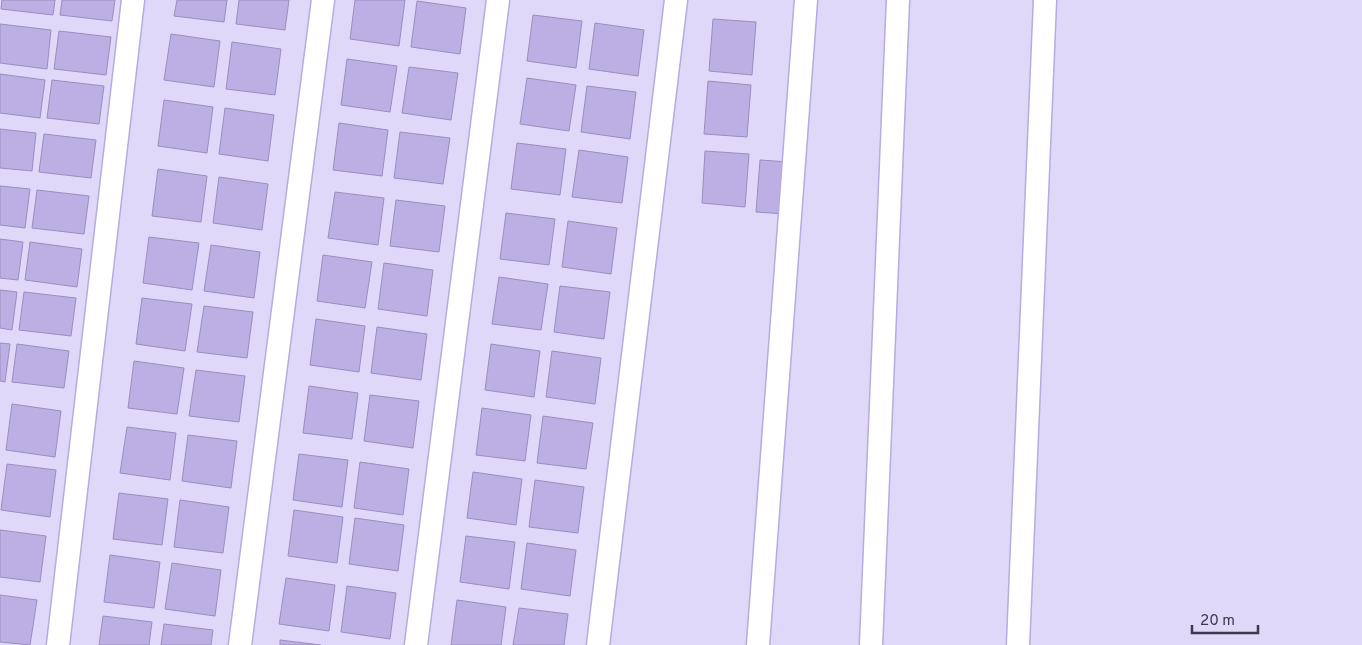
<svg xmlns="http://www.w3.org/2000/svg" width="1362" height="645" font-family="Overpass,sans-serif">
  <style>
    .building { fill: #bcafe3; stroke: #9a8ebf }
    .lines { fill: none; stroke-linecap: round; stroke-linejoin: round }
    .minor-casing { stroke: #b8abdd; stroke-width: 25 }
    .minor { stroke: #fff; stroke-width: 22 }
  </style>
  <rect width="100%" height="100%" fill="#e0d8f8"/>
  <path class="building" d="M2,0H55L53,15L1,9Z
    M62,0H115L112,21L60,15Z
    M177,0H227L224,22L174,16Z
    M239,0H289L285,30L236,24Z
    M355,0H405L399,46L350,39Z
    M417,1L466,8L460,54L411,47Z
    M533,15L582,21L576,68L527,61Z
    M713,19L756,22L752,75L709,71Z
    M595,23L644,30L638,76L589,69Z
    M0,24L51,30L47,69L0,63Z
    M59,31L111,37L106,75L54,69Z
    M171,34L220,41L214,87L164,80Z
    M232,42L281,49L275,95L226,89Z
    M347,59L397,66L390,112L341,105Z
    M409,67L458,73L451,120L402,113Z
    M0,74L45,80L40,118L0,113Z
    M527,78L576,85L569,131L520,124Z
    M52,80L104,86L99,124L47,118Z
    M708,81L751,85L747,137L704,134Z
    M587,86L636,92L630,139L581,132Z
    M164,100L213,107L207,153L158,146Z
    M225,108L274,115L268,161L219,154Z
    M339,123L388,130L382,176L333,170Z
    M0,129L36,133L32,171L0,168Z
    M400,132L450,138L443,184L394,178Z
    M44,134L96,140L91,178L39,172Z
    M517,143L566,149L560,195L511,189Z
    M579,150L628,157L622,203L572,197Z
    M705,151L749,154L745,207L702,203Z
    M760,160L804,163L800,215L756,212Z
    M158,169L207,176L201,222L152,216Z
    M219,177L268,184L262,230L213,223Z
    M0,186L30,189L25,228L0,225Z
    M37,190L89,196L84,234L32,228Z
    M335,192L384,198L378,245L328,238Z
    M396,200L445,206L439,252L390,246Z
    M506,213L555,219L549,265L500,259Z
    M568,221L617,228L611,274L562,267Z
    M149,237L199,243L192,290L143,283Z
    M0,239L23,242L18,280L0,278Z
    M30,242L82,249L77,287L25,280Z
    M211,245L260,252L254,298L204,291Z
    M323,255L372,262L365,308L317,301Z
    M384,263L433,270L427,316L378,309Z
    M499,277L548,284L541,330L492,324Z
    M560,286L610,292L604,339L554,332Z
    M0,290L17,292L12,330L0,328Z
    M24,292L76,298L71,336L19,330Z
    M142,298L192,304L185,351L136,344Z
    M204,306L253,312L247,358L197,352Z
    M316,319L365,326L359,372L310,365Z
    M377,327L427,334L421,380L371,373Z
    M0,343L10,344L5,382L0,381Z
    M17,344L69,351L64,388L12,382Z
    M491,344L540,351L534,397L485,390Z
    M552,351L601,358L595,404L546,397Z
    M134,361L184,368L177,414L128,408Z
    M196,370L245,376L239,422L189,416Z
    M309,386L358,393L352,439L303,433Z
    M370,395L419,401L413,448L364,441Z
    M12,404L61,411L55,457L6,450Z
    M482,408L531,415L525,461L476,455Z
    M543,416L593,423L586,469L537,463Z
    M127,427L176,433L170,480L120,473Z
    M188,435L237,441L231,488L182,481Z
    M299,454L348,460L342,507L293,500Z
    M360,462L409,469L403,515L354,508Z
    M7,464L56,470L50,517L1,510Z
    M473,472L522,479L516,525L467,518Z
    M535,480L584,487L578,533L529,527Z
    M119,493L168,499L162,545L113,539Z
    M180,500L229,507L223,553L174,547Z
    M294,510L343,517L337,563L288,556Z
    M355,518L404,525L398,571L349,564Z
    M0,530L46,536L40,582L0,577Z
    M466,536L515,542L509,589L460,582Z
    M527,543L576,550L570,596L521,589Z
    M110,555L160,562L154,608L104,602Z
    M172,563L221,570L215,616L165,609Z
    M286,578L335,585L329,631L279,624Z
    M347,586L396,593L390,639L341,632Z
    M0,595L37,600L30,645L0,642Z
    M457,600L506,607L501,645H451Z
    M519,608L568,614L564,645H513Z
    M103,616L152,622L149,645H99Z
    M164,624L213,630L211,645H161Z
    M280,640L321,645H280Z"/>
  <g class="lines">
    <g class="minor-casing">
      <path id="minor" d="M58,645L133,0
        M240,645L323,0
        M416,645L498,0
        M598,645L676,0
        M758,645L806,0
        M871,645L898,0
        M1018,645L1045,0"/>
    </g>
    <use href="#minor" class="minor"/>
  </g>
  <path d="M1192 625v8h66v-8" fill="none" stroke="#3d384d" stroke-width="2.5"/>
  <text x="1200" y="625" font-size="15" fill="#3d384d" stroke="#e0d8f8" stroke-width="4" paint-order="stroke">20 m</text>
</svg>
